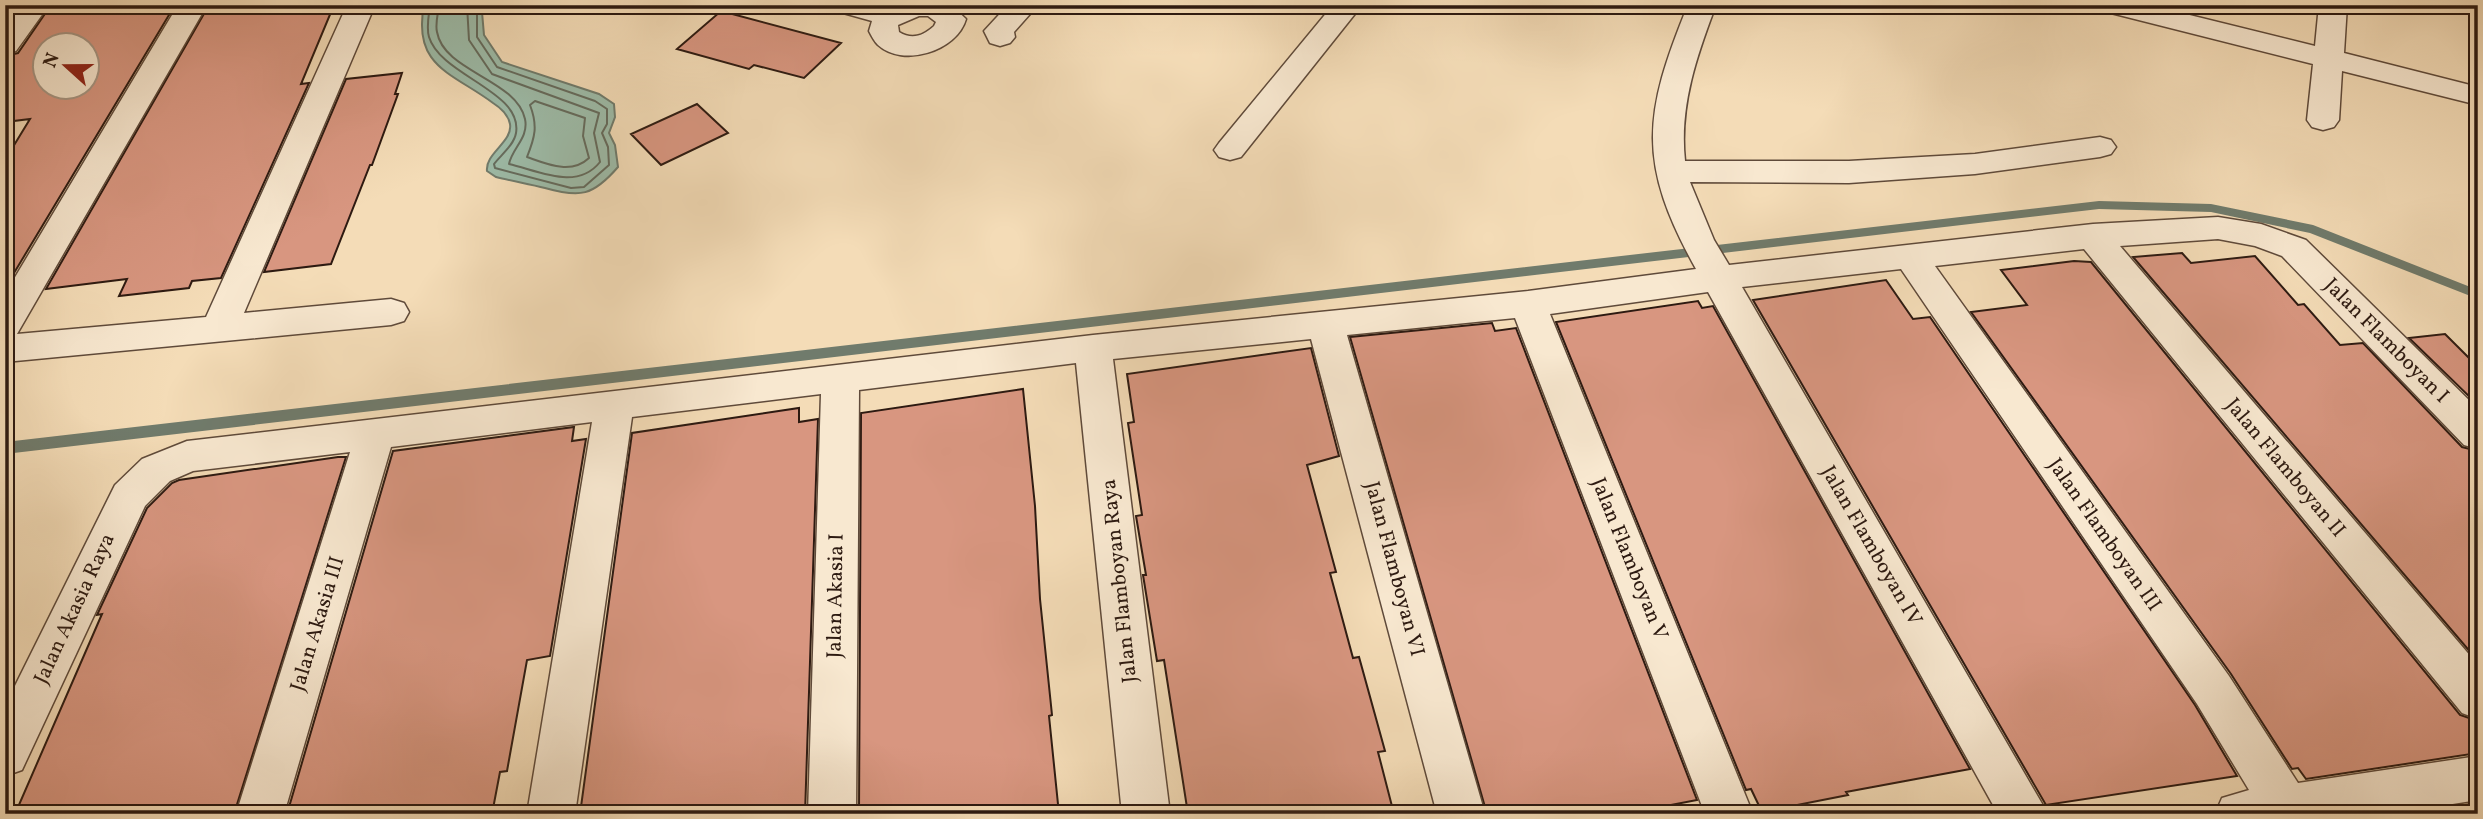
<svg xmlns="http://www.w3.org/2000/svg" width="2483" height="819" font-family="Vollkorn,serif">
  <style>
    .water { fill: #9dbca9; stroke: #707b6c; stroke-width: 2 }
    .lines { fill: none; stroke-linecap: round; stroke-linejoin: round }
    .shore { stroke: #656b5d; stroke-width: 2 }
    .stream { fill: #707b6c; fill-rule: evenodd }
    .building { fill: #d89680; stroke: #2d1a11; stroke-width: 2; fill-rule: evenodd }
    .minor-casing { stroke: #5f4a3a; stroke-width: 3 }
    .minor { fill: #f8e8d0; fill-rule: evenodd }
    .labels { text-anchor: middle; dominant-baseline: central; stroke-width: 5; stroke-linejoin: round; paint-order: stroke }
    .street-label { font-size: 21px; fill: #2d1a11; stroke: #f8e8d0 }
  </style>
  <rect width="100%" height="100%" fill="#f4dcb7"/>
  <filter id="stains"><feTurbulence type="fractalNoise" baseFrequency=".00286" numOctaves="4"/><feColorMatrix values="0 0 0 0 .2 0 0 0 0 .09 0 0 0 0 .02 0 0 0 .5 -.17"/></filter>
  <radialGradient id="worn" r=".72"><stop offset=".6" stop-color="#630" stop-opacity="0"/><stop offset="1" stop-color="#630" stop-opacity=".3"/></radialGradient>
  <path class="water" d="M424,5H484L482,12L484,35L502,62L599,94L614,104L615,117L609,133L615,145L618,167C593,196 580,198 545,188C529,184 512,181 496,177L487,171C485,153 513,142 510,124C508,114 501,108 493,103C453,73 412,67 424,5Z"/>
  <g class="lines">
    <path class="shore" d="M430,5C429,15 426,27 429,37C441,76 523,91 516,133C514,145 501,155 494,164L495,168L571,188L584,187L609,165L608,147L602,133L607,124V109L595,101L497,67L477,37V5
      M439,5C438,14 435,24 437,32C444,72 516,79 525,119C529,138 512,148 509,164C539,171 577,191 600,162L594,133L599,113L492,74L469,40L467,5
      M535,101L585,118L583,136L589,158C571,175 547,164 527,157C535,137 538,126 530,105Z"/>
    <path class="stream" d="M2099,201L2211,204L2313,225L2478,290V299L2310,233L2211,212L2099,209L5,454V442Z"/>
  </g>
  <path class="building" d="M51,5H175L5,288V160L30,119L5,122V56L18,53ZM46,46H88V88H46Z
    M209,5H334L301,84L309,83L221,278L192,281L189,288L119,296L127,279L46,289Z
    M721,11L841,43L804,78L754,65L749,69L677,49Z
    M402,73L395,94H398L372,165H370L331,264L264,272L346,79Z
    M697,104L728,133L661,165L631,134Z
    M2182,253L2191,263L2255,256L2298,305L2304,304L2340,345L2363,343L2462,447L2478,451V661L2133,257Z
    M2074,261L2091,262L2460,715L2478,721V753L2306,779L2298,768L2292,769L2231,674L1971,312L2027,305L2001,270Z
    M1886,280L1913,319L1930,317L2195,705L2237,776L2046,805L1753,300Z
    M1698,301L1702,308L1713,306L1970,769L1846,792L1848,795L1762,812L1751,789L1746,790L1556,322Z
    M1492,323L1495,331L1516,328L1697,800L1624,814H1487L1350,337Z
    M2445,334L2478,367V405L2409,338Z
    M1311,348L1339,456L1307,465L1336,572L1330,573L1353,658L1359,657L1385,751L1378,752L1394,814H1188L1164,660L1157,661L1143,575H1146L1136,516L1142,515L1128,423L1134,422L1127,374Z
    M1023,389L1035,506L1040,599L1052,715L1049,716L1059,814H859L861,413Z
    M799,408V422L818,419L805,814H580L632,433Z
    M574,427L572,441L586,439L550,656L527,660L507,771L500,772L492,814H287L393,451Z
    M338,457H346L234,814H15L102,614L97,615L147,508L172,483L179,480Z
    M2478,803V814H2407Z"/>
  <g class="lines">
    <g class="minor-casing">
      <path id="minor" d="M20,5H49L16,51L5,54V25Z
        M178,5H207L17,334L206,317L347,5H375L244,313L391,299L404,303L409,312L404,321L391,325L5,362V294Z
        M832,5L888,7L951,5L966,19C957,51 903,68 878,45C874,41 871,35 869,31L872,21L836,11ZM919,16H928L936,22L934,26C923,36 912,40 899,32L898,25Z
        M1008,5H1038L1014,32L1015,37L1010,43L1000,46L990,43L984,31Z
        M1333,5H1362L1241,157L1230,160L1219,157L1214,150L1219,143Z
        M1688,5H1716C1697,55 1679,106 1685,161H1849L1975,154L2100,137L2111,140L2116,147L2111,154L2100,157L1975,174L1849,183L1690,182L1714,240L1729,265L2093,224L2218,217L2261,224L2306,240L2478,409V449L2464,445L2282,256L2255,246L2218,239L2120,246L2478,665V719L2462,713L2084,249L1935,266L2229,676L2298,783L2478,756V800L2389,814H2215L2222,798L2249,790L2197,704L1901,269L1742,287L2048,814H1998L1708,292L1550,314L1753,814H1705L1515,318L1347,335L1485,814H1437L1311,339L1113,359L1170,814H1122L1076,363L859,390L856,814H808L821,394L632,417L575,814H527L592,422L391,447L284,814H236L350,452L193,471L170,481L145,506L22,770L5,776V706L115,485L142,459L187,441L1093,335L1528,291L1696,269C1637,163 1643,115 1688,5Z
        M2099,5H2149L2315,46L2319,5H2347L2344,53L2478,87V105L2342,71L2339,120L2334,127L2323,130L2312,127L2307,120L2313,64L2103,11Z"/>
    </g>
    <use href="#minor" class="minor"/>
  </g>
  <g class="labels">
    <g class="street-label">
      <text transform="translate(2386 341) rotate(45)">Jalan Flamboyan I</text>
      <text transform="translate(2285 468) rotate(50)">Jalan Flamboyan II</text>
      <text transform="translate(2104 535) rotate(55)">Jalan Flamboyan III</text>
      <text transform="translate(1871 546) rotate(60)">Jalan Flamboyan IV</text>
      <text transform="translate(1629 559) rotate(68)">Jalan Flamboyan V</text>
      <text transform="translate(1394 569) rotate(75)">Jalan Flamboyan VI</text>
      <text transform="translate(1120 581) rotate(-96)">Jalan Flamboyan Raya</text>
      <text transform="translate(836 596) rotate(-89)">Jalan Akasia I</text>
      <text transform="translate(75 609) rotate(-65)">Jalan Akasia Raya</text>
      <text transform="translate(318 624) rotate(-73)">Jalan Akasia III</text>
    </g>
  </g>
  <rect width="2483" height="819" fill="none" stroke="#f4dcb7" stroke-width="28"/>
  <rect x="7" y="7" width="2469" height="805" fill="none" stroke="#2d1a11" stroke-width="3.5"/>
  <rect x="14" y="14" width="2455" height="791" fill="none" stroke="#2d1a11" stroke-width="2"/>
  <g transform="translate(66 66) rotate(291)"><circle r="33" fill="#f8e8d0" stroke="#a79684" stroke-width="2"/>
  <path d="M0-5L12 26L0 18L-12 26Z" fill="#8f2418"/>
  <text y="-10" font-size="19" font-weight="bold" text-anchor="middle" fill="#2d1a11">N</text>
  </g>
  <rect width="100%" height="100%" filter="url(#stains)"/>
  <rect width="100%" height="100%" fill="url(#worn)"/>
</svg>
